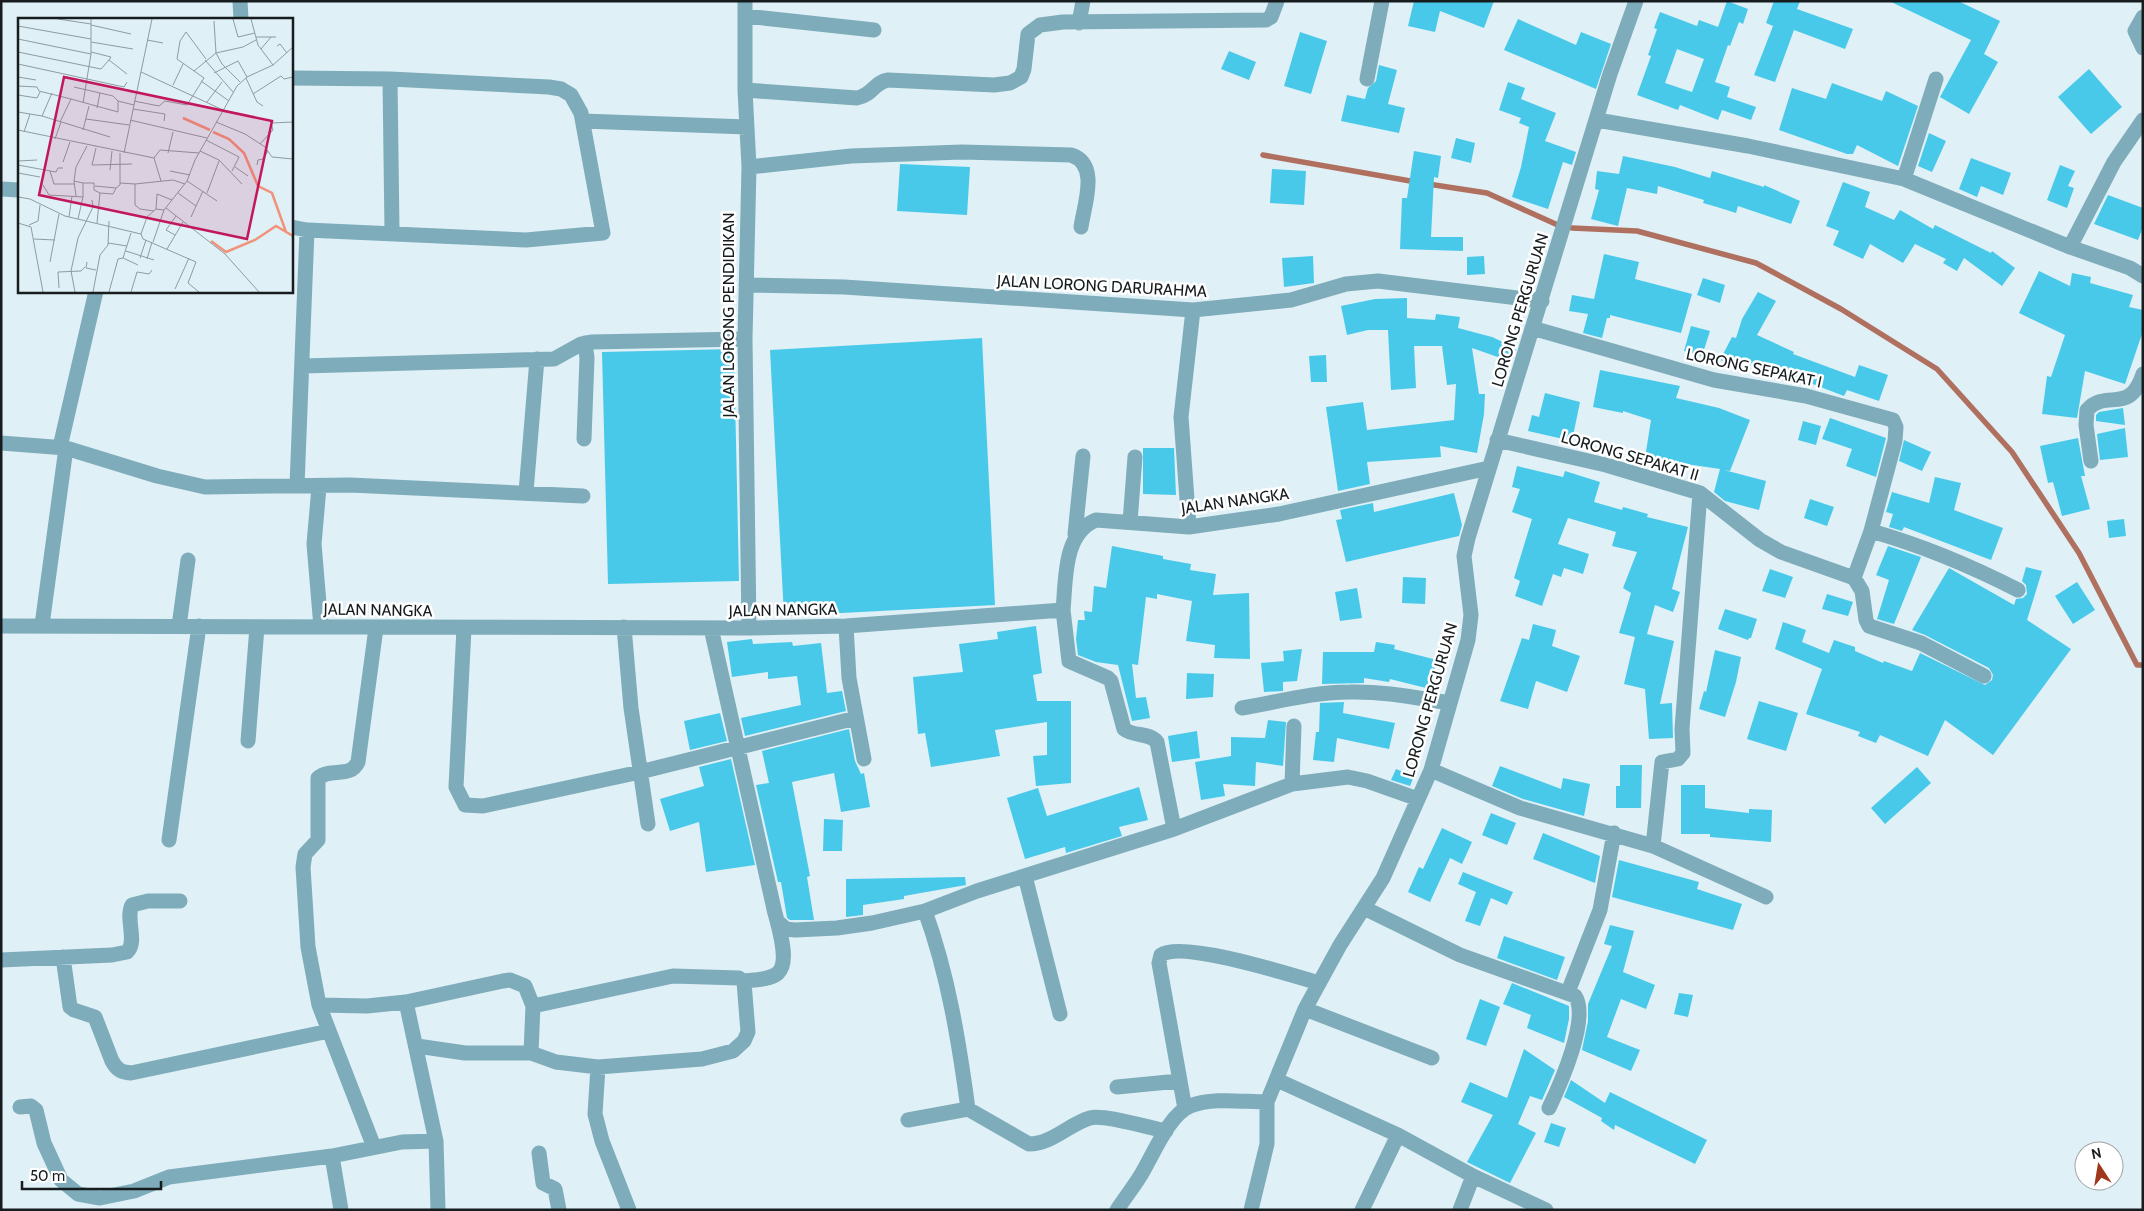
<svg xmlns="http://www.w3.org/2000/svg" width="2144" height="1211" font-family="Cabin,sans-serif">
  <style>
    .lines { fill: none; stroke-linecap: round; stroke-linejoin: round }
    .stream { stroke: #b0705f; stroke-width: 5.5 }
    .building { fill: #49c9ea; fill-rule: evenodd }
    .street { stroke: #7eacba; stroke-width: 15 }
    .labels { text-anchor: middle; dominant-baseline: central; stroke-width: 5; stroke-linejoin: round; paint-order: stroke }
    .street-label { font-size: 16px; fill: #171d1f; stroke: #fff }
    .inset-river { fill: none; stroke: #f1937a; stroke-width: 2.5 }
    .inset-road { fill: none; stroke: #8f9ca0; stroke-width: 1 }
    .view { fill: #c2185b; fill-opacity: 0.15; stroke: #c2185b; stroke-width: 2.5 }
    .inset-edge { fill: none; stroke: #171d1f; stroke-width: 2.5 }
  </style>
  <rect width="100%" height="100%" fill="#dff0f6"/>
  <g class="lines">
    <path class="stream" d="M1263,155L1416,182
      M1428,184L1487,193L1560,226
      M1572,228L1637,231L1756,263L1841,309L1937,369L2012,452L2079,553L2137,665H2143"/>
  </g>
  <path class="building" d="M1414,1H1494L1484,28L1440,11L1435,32L1408,26Z
    M1727,1L1748,9L1743,24L1739,22L1730,46L1728,45L1715,82L1730,87L1727,97L1756,107L1751,120L1722,110L1718,120L1680,105L1678,110L1637,95L1651,56L1648,55L1657,29L1654,28L1660,12L1697,26L1699,20L1718,27ZM1677,49L1704,59L1692,92L1665,83Z
    M1774,1H1800L1797,9L1853,29L1845,49L1794,30L1775,82L1754,75L1773,26L1766,23Z
    M1889,1H1958L2000,21L1984,54L1998,62L1969,114L1940,97L1971,40Z
    M1518,19L1576,45L1581,32L1611,44L1596,89L1504,50Z
    M1300,32L1327,41L1311,94L1284,86Z
    M1229,51L1256,62L1249,80L1221,69Z
    M1379,65L1397,70L1388,104L1405,108L1399,133L1341,121L1347,95L1365,99L1368,88L1376,81Z
    M2089,69L2122,107L2091,134L2058,97Z
    M1508,82L1525,88L1521,99L1556,113L1545,141L1576,152L1572,165L1563,162L1548,209L1512,197L1521,167L1529,127L1519,123L1521,118L1499,110Z
    M1832,83L1882,101L1886,91L1918,106L1898,166L1857,145L1853,154H1847L1779,130L1792,88L1826,99Z
    M1929,133L1946,141L1932,172L1918,166Z
    M1456,138L1475,143L1471,163L1451,158Z
    M1414,151L1441,156L1438,178L1434,177L1431,237H1463V251L1400,249L1402,198H1407Z
    M1623,156L1675,167L1710,178L1712,171L1764,187V185L1800,201L1791,224L1738,206L1736,213L1717,207L1703,203L1704,200L1658,186L1657,194L1627,188L1618,226L1591,219L1599,190L1595,189L1597,171L1619,174Z
    M1971,158L2011,173L2003,195L1981,186L1977,197L1959,189Z
    M900,164L970,167L967,215L897,211Z
    M2060,165L2075,171L2068,186L2074,188L2067,208L2047,200Z
    M1272,169L1306,171L1304,205L1270,203Z
    M1843,182L1870,192L1865,207L1894,220L1900,210L1933,229L1935,225L1991,253L1992,251L2015,268L2002,286L1964,258L1957,271L1943,263L1946,259L1915,244L1903,263L1870,244L1863,259L1833,245L1839,231L1826,226Z
    M2108,195L2143,208V227L2138,240L2094,224Z
    M1604,254L1639,262L1635,279L1692,294L1681,333L1610,315V318H1607L1602,338L1583,333L1588,314L1569,311L1572,295L1594,299Z
    M1313,256L1314,283L1284,287L1282,258Z
    M1484,256L1485,274L1467,275V257Z
    M2039,271L2070,286L2072,273L2091,277L2090,283L2133,295L2129,307L2143,310V331L2125,384L2085,371L2077,418L2042,414L2047,376L2051,377L2065,335L2019,313Z
    M1703,278L1725,285L1720,303L1697,295Z
    M1758,292L1776,301L1757,335L1794,352L1793,354L1855,377L1859,365L1888,375L1879,401L1847,390L1844,396L1784,373L1782,377L1751,363L1749,370L1720,360L1732,337L1736,338L1742,319Z
    M1407,298V318L1435,320L1436,314L1460,317L1458,328L1492,337L1516,348L1512,362L1472,348L1479,394H1485L1484,414L1477,453L1440,446L1441,457L1367,462L1370,484L1338,491L1326,407L1363,402L1367,430L1454,420L1456,384L1447,385L1442,346H1414L1416,388L1391,390L1388,330H1368L1347,335L1341,306L1375,299Z
    M1691,326L1710,331L1702,356L1684,351Z
    M982,338L995,605L784,616L770,350Z
    M734,349L739,581L608,584L602,352Z
    M1326,355L1327,382H1311L1309,356Z
    M1600,370L1680,386L1676,398L1719,408L1750,420L1730,471L1724,470L1766,481L1759,510L1725,501L1714,492L1720,469L1645,458L1651,420L1623,411V413L1593,407Z
    M1545,393L1580,402L1572,441L1528,431L1532,415L1539,417Z
    M2123,408L2125,425L2096,421V415L2099,412Z
    M1830,418L1886,438L1876,477L1846,466L1852,449L1822,439Z
    M1803,421L1821,426L1816,445L1798,440Z
    M2125,428L2128,457L2100,460L2097,434Z
    M2078,438L2085,476H2081L2090,509L2062,516L2053,482L2048,483L2040,446Z
    M1904,440L1931,452L1922,471L1899,461Z
    M1143,448H1174L1176,495L1143,494Z
    M1517,466L1563,477L1565,471L1600,482L1594,502L1622,510L1623,507L1648,514L1647,517L1688,527L1672,589L1680,592L1673,612L1655,605L1647,634L1674,641L1660,704L1672,703L1673,738L1649,739L1645,689L1624,684L1635,637L1619,633L1631,593L1623,588L1637,552L1612,546L1616,532L1568,518L1558,544L1589,554L1583,574L1564,568L1561,577L1553,574L1542,606L1515,596L1520,581L1514,578L1532,519L1512,512L1520,489L1512,487Z
    M1935,477L1961,483L1954,510L2003,528L1991,560L1904,527L1902,531L1889,527L1893,514L1886,512L1892,492L1929,503Z
    M1454,493L1462,525L1459,536L1346,562L1336,520L1342,519L1340,510L1373,503L1374,512Z
    M1810,499L1834,507L1827,526L1804,518Z
    M2124,519L2126,536L2109,538L2107,521Z
    M1112,546L1163,556V559L1191,564L1190,570L1216,574L1213,595L1249,593L1250,659L1214,658L1215,645L1186,641L1192,601L1157,594V599L1146,597L1138,665L1132,664L1136,698L1146,697L1150,718L1132,721L1118,665L1096,662L1078,655L1076,639L1078,620H1085L1084,611L1092,612L1094,586L1106,588Z
    M1888,546L1921,557L1894,624L1877,619L1889,580L1876,575Z
    M2026,567L2042,571L2027,620L2071,649L1993,755L1945,720L1928,756L1880,735L1876,743L1858,736L1860,732L1806,714L1822,669L1775,649L1783,622L1806,630L1802,642L1829,653L1834,640L1855,647V651L1883,663L1884,661L1912,671L1920,653L1985,685L1992,680L1993,675L1989,668L1925,635L1912,630L1949,568L2014,605L2016,599L2023,598L2027,594L2026,585L2022,581Z
    M1770,569L1793,577L1785,598L1762,591Z
    M1403,577L1426,578L1425,604L1402,603Z
    M2077,582L2095,610L2073,624L2055,596Z
    M1357,588L1362,618L1340,621L1335,592Z
    M1827,594L1853,602L1848,616L1822,609Z
    M1725,609L1757,619L1751,638H1749L1748,640L1718,629Z
    M1533,624L1556,630L1552,646L1580,656L1567,692L1536,681L1528,709L1500,701L1522,638L1529,640Z
    M1036,626L1042,673L1033,675L1037,701H1071V783L1036,786L1033,756L1047,755V722L995,730L1000,756L931,767L925,733L918,734L913,677L963,672L959,644L998,639L997,632Z
    M752,639L753,644L792,642L793,646L821,643L827,693L842,691L846,711L745,736L741,718L801,705L797,676L768,679V672L732,677L727,642Z
    M1376,642L1395,645L1394,649L1437,660L1430,689L1390,679L1389,682L1364,678V683L1322,684L1323,652H1374Z
    M1302,649L1297,681L1283,682V691L1264,692L1261,663L1284,661L1283,651Z
    M1715,650L1741,657L1736,682L1725,717L1699,709L1704,691L1706,692Z
    M1187,673L1214,674L1213,697L1186,699Z
    M1759,701L1798,713L1786,751L1747,739Z
    M1344,702L1343,713L1395,723L1389,749L1337,738L1334,762L1313,760L1316,732H1319L1320,703Z
    M720,713L727,741L690,750L684,721Z
    M1268,720L1286,722L1283,766L1256,762L1255,786L1223,784L1225,796L1201,800L1195,762L1231,756V737L1265,738Z
    M849,729L855,761L861,774L864,773L870,807L841,812L834,773L792,782L810,876L807,877L814,920H790L787,918L781,882H778L756,785L769,783L762,751Z
    M1197,731L1200,758L1172,762L1168,736Z
    M731,759L755,865L706,872L699,822L670,831L660,799L704,786L699,767Z
    M1620,765H1642L1641,808H1616V786H1620Z
    M1500,766L1561,789L1563,778L1590,784L1584,816L1523,799L1492,786Z
    M1917,767L1931,783L1885,824L1871,808Z
    M1396,769L1414,776L1410,786L1391,780Z
    M1681,785H1705V808L1749,813V809L1772,810L1771,842L1710,837V834H1681Z
    M1139,787L1148,820L1119,827L1122,836L1066,853L1065,847L1025,859L1007,798L1038,788L1047,816Z
    M1491,813L1516,823L1507,845L1482,835Z
    M824,819L843,820L842,851H823Z
    M1442,828L1472,842L1462,864L1450,858L1430,902L1408,892L1419,867L1423,869Z
    M1543,833L1600,856L1595,883L1533,859Z
    M1619,860L1699,882L1697,889L1742,904L1733,930L1612,897Z
    M1463,872L1513,892L1507,905L1491,898L1480,926L1465,921L1476,892L1458,884Z
    M965,877L966,885L904,896V899L863,905V915L846,917V879Z
    M1610,925L1634,931L1623,972L1655,985L1646,1009L1621,999L1607,1037L1640,1050L1631,1071L1582,1050L1588,1021V1004L1612,946L1604,944Z
    M1504,936L1565,957L1557,980L1497,958Z
    M1512,983L1569,1006V1019L1564,1043L1527,1028L1531,1015L1503,1004Z
    M1679,993L1693,995L1688,1017L1674,1014Z
    M1480,999L1500,1007L1486,1046L1466,1039Z
    M1524,1049L1555,1070L1542,1100L1530,1096L1518,1124L1536,1133L1510,1183L1467,1162L1493,1115L1461,1102L1470,1082L1507,1098Z
    M1571,1080L1605,1103L1610,1092L1707,1140L1695,1164L1615,1125L1614,1130L1601,1121L1602,1118L1564,1097Z
    M1551,1123L1566,1128L1559,1147L1544,1142Z"/>
  <g class="lines">
    <path class="street" d="M240,1L241,19
      M745,1V90L749,167L745,339L749,628
      M745,16L874,30
      M2143,17L2135,31L2143,48
      M1079,23L1083,1
      M291,78L390,79L549,87L561,89L571,95L581,113L603,233L526,240L307,230L291,227
      M390,79L392,232
      M1367,79L1382,1
      M745,90L857,98C873,95 874,82 888,80L994,85L1010,83L1021,77L1024,69L1028,34L1040,25L1063,22L1266,20L1271,17L1277,1
      M1597,120L1748,146L1904,179L2070,247L2130,268L2143,276
      M583,121L747,127
      M749,167L851,156L962,152L1071,155C1100,164 1084,205 1081,227
      M1904,179L1936,79
      M1,189L19,190
      M2070,247L2114,162L2143,120
      M746,285L844,287L1193,310L1291,300L1346,284L1378,281L1542,301
      M1532,328L1714,380L1806,396L1893,420L1896,427L1895,441L1871,531L1854,578
      M303,366L554,359L581,344L591,342L745,339
      M584,439L587,358L585,343
      M1497,440L1606,465L1700,493L1760,540L1781,552L1854,578L1862,591L1866,620L1869,626L1921,643L1984,676
      M1,443L66,448L157,476L205,487L350,485L583,496
      M60,447L96,291
      M2091,461L2086,425L2087,410C2107,388 2129,416 2143,374
      M297,486L307,230
      M319,487L314,544L321,627
      M526,492L537,359
      M1130,522L1135,457
      M1189,527L1181,417L1193,310
      M1871,531C1924,546 1969,565 2018,590
      M1075,534L1083,456
      M1063,610L1069,661L1108,678L1111,681L1124,729C1134,737 1149,732 1157,742L1174,829
      M42,625L66,448
      M1,626L749,628L846,626L1063,610C1066,580 1063,533 1096,520L1189,527L1279,514L1489,468
      M179,626L188,560
      M846,626L849,678L864,759
      M624,627L631,708L648,824
      M464,628L456,787L465,805L483,806L640,772L856,718
      M711,628L774,909C777,923 791,961 778,973C770,980 754,980 744,981
      M1242,708C1278,702 1313,692 1350,692C1383,691 1417,698 1450,703
      M248,741L257,627
      M1431,770L1520,808L1653,846L1766,897
      M1292,784L1294,726
      M169,840L199,626
      M1653,846L1662,762L1678,759L1683,753L1682,729L1700,493
      M1025,876L1060,1014
      M1364,908L1460,955L1575,996C1590,1018 1560,1085 1549,1108
      M925,911C948,974 959,1042 968,1109L1029,1144C1052,1144 1069,1124 1090,1118C1103,1114 1150,1128 1166,1131
      M779,923L786,929L795,930L837,928L872,923L925,911L977,891L1174,829L1292,784L1348,777L1367,781L1418,799
      M63,957L70,1007L74,1010L95,1017L112,1061C117,1070 121,1072 131,1073L329,1031
      M1,960L112,955L127,952C138,942 125,919 132,905L148,901H180
      M1568,992L1600,910L1614,833
      M406,1002L503,981L510,980L525,986L533,1006L531,1053L556,1062L598,1067L595,1114L602,1141L629,1210
      M319,1005L308,947L303,867L305,854L318,840V778C331,767 350,779 358,762L376,628
      M533,1006L673,976L739,978L744,982L748,1032L744,1041L733,1051L702,1059L598,1067
      M1305,1009L1432,1058
      M417,1046L465,1053H531
      M1277,1080L1398,1135L1473,1176L1546,1210
      M1117,1087L1179,1081
      M20,1107L31,1106L36,1110L44,1143L61,1180L78,1194L100,1198L134,1191L169,1177L332,1156L402,1142L436,1141L438,1210
      M1185,1109L1159,963L1161,955C1182,940 1291,975 1319,983
      M908,1120L968,1109
      M374,1147L319,1005L367,1006L406,1002L436,1141
      M539,1153L543,1183L555,1189L559,1210
      M332,1156L341,1210
      M1117,1210C1124,1199 1132,1189 1139,1178C1152,1158 1168,1115 1190,1106C1213,1097 1243,1102 1267,1102L1305,1009L1340,945L1383,878L1431,770L1468,640L1471,615L1464,556L1468,538L1610,74L1636,1
      M1251,1210L1267,1144V1102
      M1362,1210L1398,1135
      M1460,1210L1473,1176"/>
  </g>
  <g class="labels">
    <g class="street-label">
      <text transform="translate(1102 286) rotate(3)">JALAN LORONG DARURAHMA</text>
      <text transform="translate(1520 310) rotate(-73)">LORONG PERGURUAN</text>
      <text transform="translate(728 315) rotate(-90)">JALAN LORONG PENDIDIKAN</text>
      <text transform="translate(1754 368) rotate(12)">LORONG SEPAKAT I</text>
      <text transform="translate(1630 456) rotate(16)">LORONG SEPAKAT II</text>
      <text transform="translate(1235 501) rotate(-8)">JALAN NANGKA</text>
      <text transform="translate(378 610) rotate(1)">JALAN NANGKA</text>
      <text transform="translate(783 610) rotate(-1)">JALAN NANGKA</text>
      <text transform="translate(1430 700) rotate(-74)">LORONG PERGURUAN</text>
    </g>
  </g>
  <g transform="translate(18 18)">
    <rect width="275" height="275" fill="#dff0f6"/>
    <path class="inset-river" d="M165,100L192,112M195,114L211,121L226,135L240,168L254,175L268,214M193,223L208,234L237,222L258,208L275,218"/>
    <path class="inset-road" d="M40,1L73,6M215,1L220,19L237,15M233,1L240,27L255,47M196,3L198,35L204,46L222,64M73,7L113,16M0,8L73,21M238,19H258M0,21L73,36M129,22L145,25M73,24L115,31M259,28L262,26L269,35M243,31L253,19M0,34L83,51L91,42M73,34L93,39L91,42L109,56M187,42L215,74M0,46L106,69L109,64M176,53L198,35L225,29L238,22M123,54L205,92M196,55L220,43L229,59M0,59L18,62M228,60L239,84L245,88M183,63L211,83M155,67L165,46M0,68L19,69L21,73L53,81M56,69L95,78L100,83L116,87M34,75L24,98L92,119M235,76L263,58L266,61L275,59M0,77L19,80L22,74M116,83L141,88L147,83L169,87L186,60L159,41L162,23L168,14L188,41M189,84L204,64M65,85L73,36V1M79,90L82,75M115,91L147,96L146,103M0,94L24,98M68,101L111,107M112,102L189,120M42,104L53,81L100,94V83M198,104L227,116L247,129L254,139L275,141M0,112L136,140L142,132L181,135M65,112L71,88M6,114L12,96M37,121L43,104M188,122L221,139L214,153M242,126L255,112L253,105L275,104M78,130L74,147L114,146M182,133L201,142L224,166M106,135L134,1M150,135L155,114M136,140L143,163M0,143L19,142M45,144L52,124M0,147L38,154L40,150H45M239,147L240,142L245,141L250,133M217,149L230,158M92,152L94,133M32,153L36,166H57M152,153L172,157M0,155L22,159M56,163L58,149L69,128M169,163L199,183M65,165H76V172L82,175L79,205M102,165L117,166L155,162L167,166M117,166V187L122,191L136,193M25,167L31,177L65,179L60,201M77,168L98,170L95,176L82,175M98,170L102,167V135M160,175L178,188L173,199M189,175L201,143M58,178L56,163L65,165V179M0,179L12,181L47,198L123,216L129,199L138,191L146,192L169,163L177,142L219,68L229,59L255,47L275,29M178,188L185,173M148,190L207,236L241,274M138,191L139,176L154,182M51,199L54,178M0,205L13,209L25,274M11,207L20,203L22,187M123,216L125,221L178,244L170,265L181,274M157,217L148,212L158,198M16,221L37,222M135,224L146,192M90,225L109,228M149,231L165,204M108,233L136,242M105,240L120,247M122,240L128,222M129,241L134,224M32,244L41,196M69,244L68,250L78,252M41,270L40,254L63,253L67,249M157,271L171,240M57,274L53,253L56,239L60,220L75,189L74,182M75,274L82,237L90,227L91,203M91,274L100,241L105,240L113,215M113,274L119,254L131,256L134,252"/>
    <path class="view" d="M46,59L254,103L229,221L21,177Z"/>
    <rect width="275" height="275" class="inset-edge"/>
  </g>
  <rect width="2144" height="1211" fill="none" stroke="#171d1f" stroke-width="5"/>
  <g transform="translate(2099 1166) rotate(348)"><circle r="24" fill="#ffffff" stroke="#a2a5a5"/>
  <path d="M0-4L9 19L0 12L-9 19Z" fill="#9f371b"/>
  <text y="-8" font-size="14" font-weight="bold" text-anchor="middle" fill="#171d1f">N</text>
  </g>
  <path d="M22 1181v8h139v-8" fill="none" stroke="#171d1f" stroke-width="2.5"/>
  <text x="30" y="1181" font-size="15" fill="#171d1f" stroke="#ffffff" stroke-width="4" paint-order="stroke">50 m</text>
</svg>
